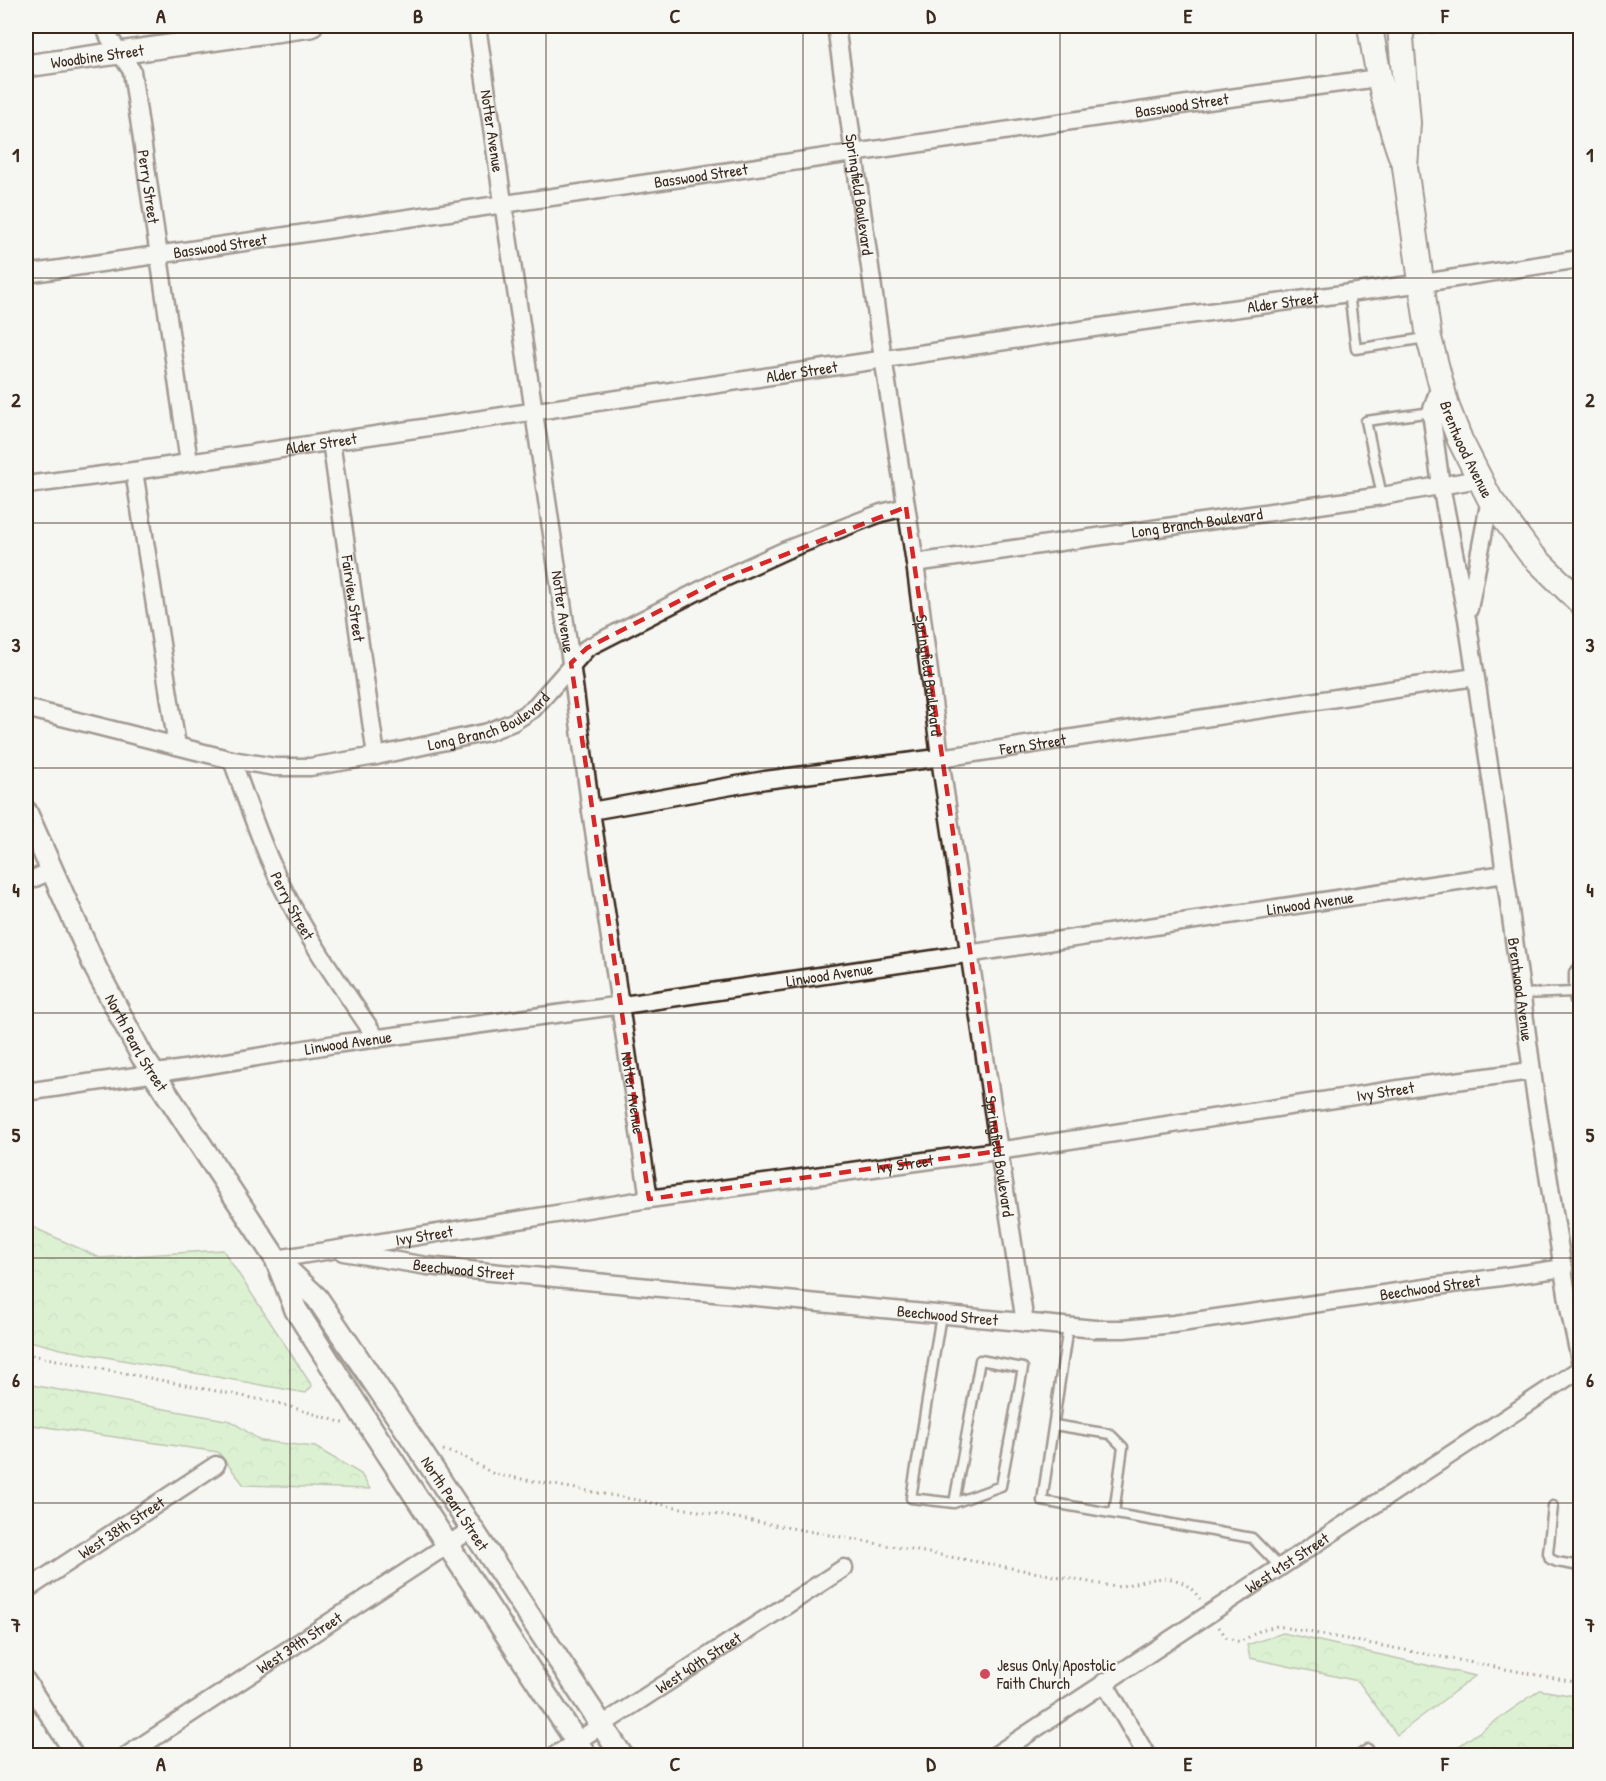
<svg xmlns="http://www.w3.org/2000/svg" width="1606" height="1781" font-family="'Patrick Hand',sans-serif">
  <style>
    .forest { fill: url(#forest-crowns); stroke: #7c8b64; stroke-width: 1.5 }
    .lines { fill: none; stroke-linecap: round; stroke-linejoin: round }
    .service-casing { stroke: #3b2a1e; stroke-width: 13 }
    .minor-casing { stroke: #3b2a1e; stroke-width: 21 }
    .tertiary-casing { stroke: #3b2a1e; stroke-width: 26 }
    .secondary-casing { stroke: #3b2a1e; stroke-width: 28 }
    .path { stroke: #3b2a1e; stroke-width: 3; stroke-dasharray: 1.5 4.5; stroke-linecap: butt }
    .service { stroke: #f6f6f2; stroke-width: 8 }
    .minor { stroke: #f6f6f2; stroke-width: 16 }
    .tertiary { stroke: #f6f6f2; stroke-width: 21 }
    .secondary { stroke: #f6f6f2; stroke-width: 24 }
    .marked { fill: none; stroke: #d62828; stroke-width: 4.5; stroke-dasharray: 12 8; stroke-linejoin: round }
    .grid { fill: none; stroke: #3b2a1e; stroke-width: 1.5; stroke-opacity: 0.55 }
    .poi-dot { fill: #d1495b; stroke: #f6f6f2; stroke-width: 2 }
    .labels { text-anchor: middle; dominant-baseline: central; stroke-width: 4.5; stroke-linejoin: round; paint-order: stroke }
    .street-label { font-size: 16px; fill: #3b2a1e; stroke: #f6f6f2 }
    .poi-label { font-size: 16px; fill: #3b2a1e; stroke: #f6f6f2; text-anchor: start }
    .neatline { fill: none; stroke: #3b2a1e; stroke-width: 2 }
    .grid-label { font-size: 20px; text-anchor: middle; font-weight: bold; fill: #3b2a1e }
  </style>
  <defs>
    <pattern id="forest-crowns" width="20" height="18" patternUnits="userSpaceOnUse" patternTransform="scale(1.5)"><rect width="20" height="18" fill="#bcecab"/><path d="M2 6a3 3 0 1 1 6 0M12 15a3 3 0 1 1 6 0" fill="none" stroke="#a2cb93"/></pattern>
  </defs>
  <rect width="100%" height="100%" fill="#f6f6f2"/>
  <filter id="ink" filterUnits="userSpaceOnUse"><feTurbulence type="fractalNoise" baseFrequency=".0167" numOctaves="2"/><feDisplacementMap in="SourceGraphic" scale="12" xChannelSelector="R" yChannelSelector="G"/><feConvolveMatrix kernelMatrix="1 2 1 2 8 2 1 2 1" color-interpolation-filters="sRGB"/></filter>
  <g filter="url(#ink)">
    <path class="forest" d="M26,1224L100,1258L223,1250L312,1386L306,1393L61,1349L26,1340Z
      M26,1384L231,1421L261,1441L315,1447L361,1474L370,1489L244,1485L218,1452L26,1424Z
      M1283,1633L1475,1676L1397,1735L1358,1681L1250,1658L1247,1645Z
      M1540,1690L1580,1697V1755H1446Z"/>
    <g class="lines">
      <g class="service-casing">
        <path id="service" d="M1401,30L1443,26
          M1349,293L1356,349L1426,338
          M1382,496L1366,421L1432,412
          M1574,992V972L1580,967
          M1522,994L1574,992L1575,1000L1580,1008
          M941,1315L911,1498L954,1503L980,1360L1023,1368L1001,1486L954,1503
          M1068,1327L1042,1501L1252,1538L1280,1567
          M1054,1425L1110,1434L1123,1447L1114,1513
          M1553,1506L1548,1553L1550,1559L1557,1562L1580,1566
          M1358,1756L1368,1749"/>
      </g>
      <g class="minor-casing">
        <g id="minor">
          <path id="s1" d="M104,26L109,37L132,71L189,462"/>
          <path id="s2" d="M477,26L571,663L591,811L649,1199"/>
          <path id="s3" d="M836,26L880,338L915,563L942,772L1025,1323"/>
          <path id="s4" d="M26,274L1215,100L1378,78"/>
          <path id="s5" d="M1440,386L1431,412L1441,486L1467,619L1500,837L1535,1093L1570,1313L1580,1360"/>
          <path id="s6" d="M331,441L376,756"/>
          <path d="M134,471L177,746"/>
          <path id="s7" d="M26,485L134,471L1107,326L1423,283L1580,259"/>
          <path id="s8" d="M915,563L1382,496L1479,479"/>
          <path d="M1469,609L1490,499"/>
          <path id="s9" d="M26,708L232,760L275,767H310L376,756L488,732L513,722L533,709L587,648L718,581L786,550L881,513L906,507"/>
          <path id="s10" d="M232,760C249,807 265,855 289,900C314,949 347,994 377,1039"/>
          <path id="s11" d="M591,811L765,780L961,755L1475,677"/>
          <path d="M26,882L51,871"/>
          <path id="s12" d="M26,1092L191,1068L335,1044L637,1003L1505,874"/>
          <path id="s13" d="M343,1252L427,1266L1095,1329H1124L1174,1324L1564,1268"/>
          <path id="s14" d="M276,1259L649,1199L1018,1148L1425,1085L1532,1071"/>
          <path id="s15" d="M26,1590L216,1465"/>
          <path d="M26,1680L75,1756"/>
          <path d="M1104,1682L1147,1756"/>
          <path id="s16" d="M126,1756L472,1529"/>
          <path id="s17" d="M554,1756L844,1568"/>
          <path id="s18" d="M994,1756L1580,1369"/>
        </g>
      </g>
      <g class="tertiary-casing">
        <g id="tertiary">
          <path id="s19" d="M26,66L311,26"/>
          <path id="s20" d="M26,812L96,969L142,1056L276,1259L296,1310L373,1431L586,1756"/>
          <path id="s21" d="M281,1264L317,1298L416,1444L622,1756"/>
        </g>
      </g>
      <g class="secondary-casing">
        <g id="secondary">
          <path d="M1370,26C1377,71 1386,115 1402,159"/>
          <path id="s22" d="M1400,26L1408,123L1405,167L1429,338L1447,407L1460,440L1490,499L1530,553L1580,602"/>
        </g>
      </g>
      <path class="path" d="M26,1354L278,1403L347,1424
        M443,1450L462,1456L494,1474L1116,1587C1148,1582 1176,1565 1200,1599
        M1219,1627L1226,1637L1240,1642L1261,1630L1277,1626L1580,1683"/>
      <use href="#service" class="service"/>
      <use href="#minor" class="minor"/>
      <use href="#tertiary" class="tertiary"/>
      <use href="#secondary" class="secondary"/>
    </g>
  </g>
  <path d="M0 0H1606V1781H0ZM906,507L999,1151L649,1199L571,663L587,648L718,581Z" fill="#f6f6f2" fill-opacity=".55" fill-rule="evenodd"/>
  <path class="marked" d="M906,507L999,1151L649,1199L571,663L587,648L718,581Z"/>
  <path class="grid" d="M290,26V1756M546,26V1756M803,26V1756M1060,26V1756M1316,26V1756M26,278H1580M26,523H1580M26,768H1580M26,1013H1580M26,1258H1580M26,1503H1580"/>
  <circle class="poi-dot" cx="985" cy="1674" r="6"/>
  <g class="labels">
    <g class="street-label">
      <text stroke="none"><textPath href="#s19" startOffset="72">Woodbine Street</textPath></text>
      <text stroke="none"><textPath href="#s4" startOffset="1168">Basswood Street</textPath></text>
      <text stroke="none"><textPath href="#s2" startOffset="106">Notter Avenue</textPath></text>
      <text stroke="none"><textPath href="#s4" startOffset="682">Basswood Street</textPath></text>
      <text stroke="none"><textPath href="#s1" startOffset="170">Perry Street</textPath></text>
      <text stroke="none"><textPath href="#s3" startOffset="170">Springfield Boulevard</textPath></text>
      <text stroke="none"><textPath href="#s4" startOffset="196">Basswood Street</textPath></text>
      <text stroke="none"><textPath href="#s7" startOffset="1270">Alder Street</textPath></text>
      <text stroke="none"><textPath href="#s7" startOffset="784">Alder Street</textPath></text>
      <text stroke="none"><textPath href="#s7" startOffset="298">Alder Street</textPath></text>
      <text stroke="none"><textPath href="#s22" startOffset="432">Brentwood Avenue</textPath></text>
      <text stroke="none"><textPath href="#s8" startOffset="285">Long Branch Boulevard</textPath></text>
      <text stroke="none"><textPath href="#s6" startOffset="159">Fairview Street</textPath></text>
      <text stroke="none"><textPath href="#s2" startOffset="592">Notter Avenue</textPath></text>
      <text stroke="none"><textPath href="#s3" startOffset="656">Springfield Boulevard</textPath></text>
      <text stroke="none"><textPath href="#s9" startOffset="477">Long Branch Boulevard</textPath></text>
      <text stroke="none"><textPath href="#s11" startOffset="447">Fern Street</textPath></text>
      <text stroke="none"><textPath href="#s12" startOffset="1298">Linwood Avenue</textPath></text>
      <text stroke="none"><textPath href="#s10" startOffset="158">Perry Street</textPath></text>
      <text stroke="none"><textPath href="#s12" startOffset="812">Linwood Avenue</textPath></text>
      <text stroke="none"><textPath href="#s5" startOffset="612">Brentwood Avenue</textPath></text>
      <text stroke="none"><textPath href="#s20" startOffset="256">North Pearl Street</textPath></text>
      <text stroke="none"><textPath href="#s12" startOffset="326">Linwood Avenue</textPath></text>
      <text stroke="none"><textPath href="#s14" startOffset="1122">Ivy Street</textPath></text>
      <text stroke="none"><textPath href="#s2" startOffset="1078">Notter Avenue</textPath></text>
      <text stroke="none"><textPath href="#s3" startOffset="1142">Springfield Boulevard</textPath></text>
      <text stroke="none"><textPath href="#s14" startOffset="636">Ivy Street</textPath></text>
      <text stroke="none"><textPath href="#s14" startOffset="150">Ivy Street</textPath></text>
      <text stroke="none"><textPath href="#s13" startOffset="122">Beechwood Street</textPath></text>
      <text stroke="none"><textPath href="#s13" startOffset="1094">Beechwood Street</textPath></text>
      <text stroke="none"><textPath href="#s13" startOffset="608">Beechwood Street</textPath></text>
      <text stroke="none"><textPath href="#s21" startOffset="297">North Pearl Street</textPath></text>
      <text stroke="none"><textPath href="#s15" startOffset="114">West 38th Street</textPath></text>
      <text stroke="none"><textPath href="#s18" startOffset="351">West 41st Street</textPath></text>
      <text stroke="none"><textPath href="#s16" startOffset="207">West 39th Street</textPath></text>
      <text stroke="none"><textPath href="#s17" startOffset="172">West 40th Street</textPath></text>
    </g>
    <g class="poi-label">
      <text x="997" y="1665">Jesus Only Apostolic<tspan x="997" dy="18">Faith Church</tspan></text>
    </g>
  </g>
  <rect width="1606" height="1781" fill="none" stroke="#f6f6f2" stroke-width="66"/>
  <rect x="33" y="33" width="1540" height="1715" class="neatline"/>
  <g class="grid-label">
    <text x="161" y="23">A</text>
    <text x="418" y="23">B</text>
    <text x="675" y="23">C</text>
    <text x="931" y="23">D</text>
    <text x="1188" y="23">E</text>
    <text x="1445" y="23">F</text>
    <text x="16" y="162">1</text>
    <text x="1590" y="162">1</text>
    <text x="16" y="407">2</text>
    <text x="1590" y="407">2</text>
    <text x="16" y="652">3</text>
    <text x="1590" y="652">3</text>
    <text x="16" y="897">4</text>
    <text x="1590" y="897">4</text>
    <text x="16" y="1142">5</text>
    <text x="1590" y="1142">5</text>
    <text x="16" y="1387">6</text>
    <text x="1590" y="1387">6</text>
    <text x="16" y="1632">7</text>
    <text x="1590" y="1632">7</text>
    <text x="161" y="1771">A</text>
    <text x="418" y="1771">B</text>
    <text x="675" y="1771">C</text>
    <text x="931" y="1771">D</text>
    <text x="1188" y="1771">E</text>
    <text x="1445" y="1771">F</text>
  </g>
</svg>
